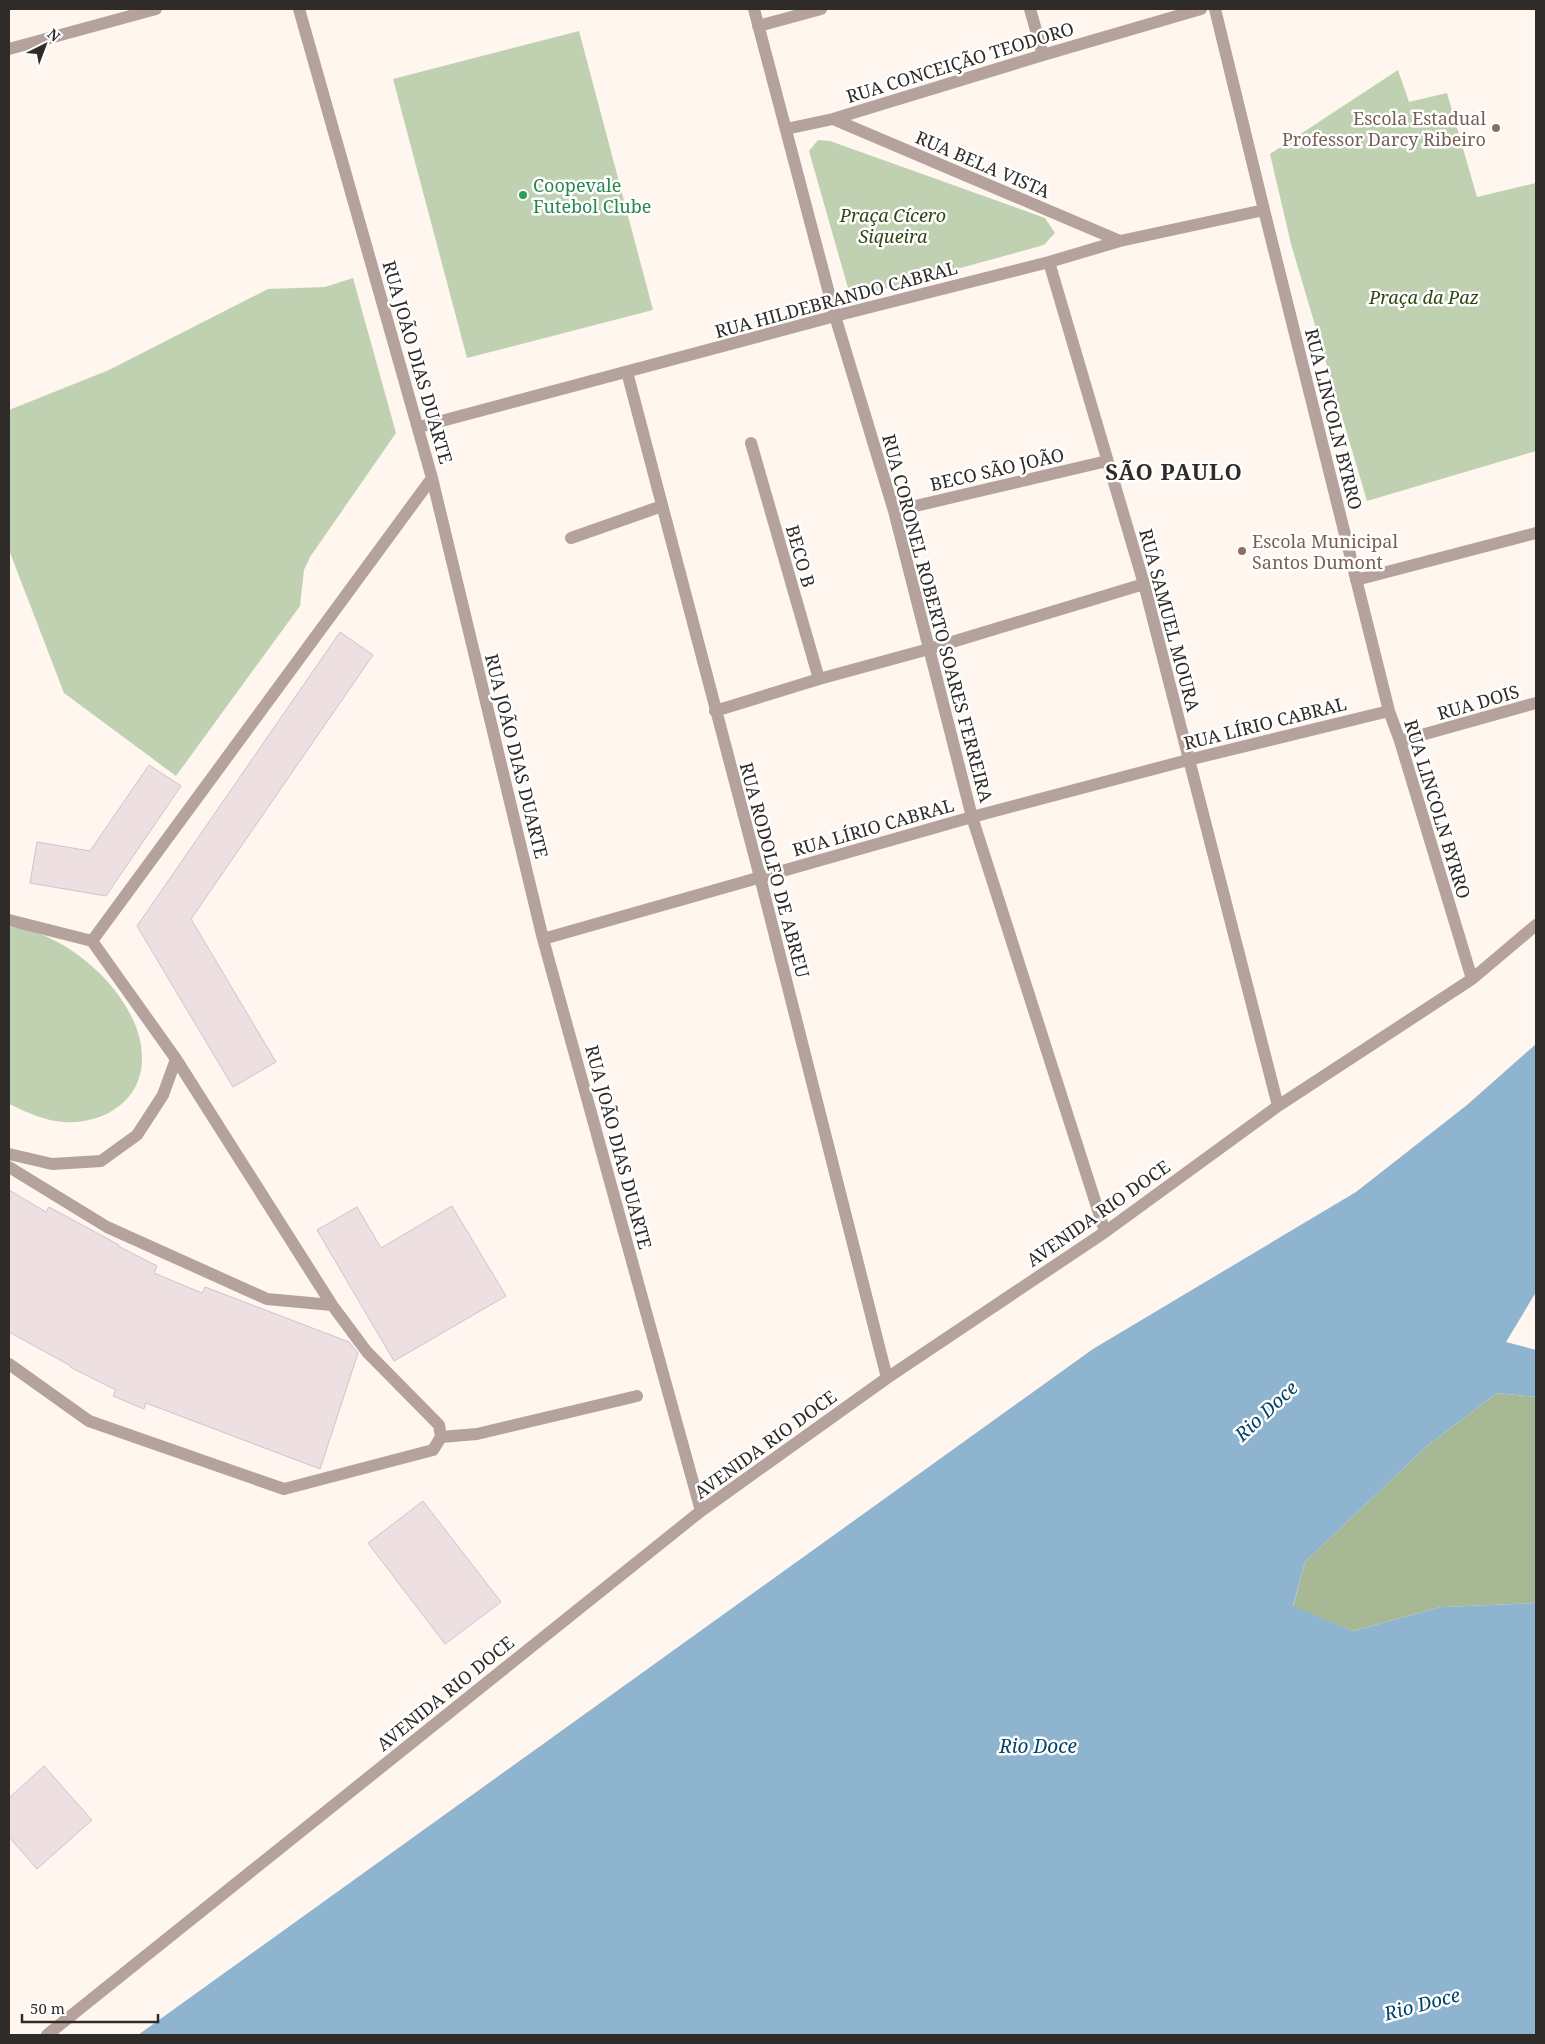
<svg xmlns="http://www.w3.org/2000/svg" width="1545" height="2044" font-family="'Noto Serif',serif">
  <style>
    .green { fill: #c0d1b1 }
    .forest { fill: #a6b994 }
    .water { fill: #8fb4d0 }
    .building { fill: #eddfe2; stroke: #d1c3c7 }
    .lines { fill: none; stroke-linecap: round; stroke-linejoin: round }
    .minor { stroke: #b6a29d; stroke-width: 12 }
    .education-dot { fill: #8d6e63; stroke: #fff; stroke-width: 2 }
    .leisure-dot { fill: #2e9e5b; stroke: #fff; stroke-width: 2 }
    .labels { text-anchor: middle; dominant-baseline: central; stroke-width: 5; stroke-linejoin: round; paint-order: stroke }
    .street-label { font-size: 18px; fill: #2e2b28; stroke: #fff }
    .education-label { font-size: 18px; fill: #785e54; stroke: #fff; text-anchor: end }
    .leisure-label { font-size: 18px; fill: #27864d; stroke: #fff; text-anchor: start }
    .park-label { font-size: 18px; font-style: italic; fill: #2e460e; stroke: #fff }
    .water-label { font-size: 19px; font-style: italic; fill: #004468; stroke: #fff }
    .district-label { font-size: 22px; font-weight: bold; letter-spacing: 1px; fill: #2e2b28; stroke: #fff }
  </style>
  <rect width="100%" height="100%" fill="#fef6ef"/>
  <path class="green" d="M579,31L653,310L467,358L393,79Z
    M1398,70L1409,102L1447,93L1477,197L1536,183V451L1367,501L1291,244L1270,154Z
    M818,140L830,141L1045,218L1055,233L1044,245L859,296L848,288L809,151Z
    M353,278L396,433L310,557L304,570L300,606L176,776L64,693L9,550V410L109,370L268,289L325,287Z
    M9,927C67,930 143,998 142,1059C142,1105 96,1128 55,1121C39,1118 24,1111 9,1104Z"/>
  <path class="forest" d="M1497,1393L1536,1397V1603L1441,1607L1353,1631L1293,1607L1305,1562L1428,1445Z"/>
  <path class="water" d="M1536,1044V1292L1506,1342L1536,1350V1397L1497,1393L1428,1445L1305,1562L1293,1606L1353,1631L1441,1607L1536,1603V2035H138L1093,1349L1356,1192L1467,1105Z"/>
  <path class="building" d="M340,632L373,655L191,919L276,1062L233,1087L137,926Z
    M149,765L181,786L106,896L30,883L37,842L90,851Z
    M9,1190L46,1212L49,1207L119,1245L118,1246L157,1266L154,1273L202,1293L205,1287L349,1342L358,1353L320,1469L146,1403L144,1409L113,1396L116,1390L70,1367L71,1366L9,1332Z
    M452,1206L506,1296L394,1361L317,1230L357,1207L381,1248Z
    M423,1501L501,1602L445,1644L368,1543Z
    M44,1766L92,1820L37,1869L9,1837V1798Z"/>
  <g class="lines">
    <path class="minor" d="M299,9L432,478L543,939L701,1511
      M754,9L835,316L894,511L972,817L1105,1232
      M1030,9L1043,55
      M1215,9L1264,210L1389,711L1400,741L1472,979
      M758,26L821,9
      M9,49L156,9
      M833,119L1120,241
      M786,129L833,119L1043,55L1201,9
      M1049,262L1144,584L1278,1106
      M627,372L760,877L887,1378
      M419,427L835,316L1049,262L1120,241L1264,210
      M751,443L819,679
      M894,511L1107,461
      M571,538L662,506
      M1356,580L1536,533
      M715,711L819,679L929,649L1144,584
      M1400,741L1536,703
      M9,920L92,941L176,1059L332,1305L267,1299L107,1227L9,1167
      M543,939L972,817L1188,760L1389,711
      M92,941L432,478
      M9,1154L52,1164L101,1161L137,1135L163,1095L176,1059
      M9,1364L89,1421L284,1489L433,1450L441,1437L439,1425L367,1352L332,1305
      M441,1437L477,1434L637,1396
      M47,2035L701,1511L887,1378L1105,1232L1278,1106L1472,979L1536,925"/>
  </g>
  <g class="education-dot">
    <circle cx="1496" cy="128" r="5"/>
    <circle cx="1242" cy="551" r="5"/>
  </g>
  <circle class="leisure-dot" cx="523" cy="195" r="5"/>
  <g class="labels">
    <g class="street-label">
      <text transform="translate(960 62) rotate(-17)">RUA CONCEIÇÃO TEODORO</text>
      <text transform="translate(983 164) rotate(23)">RUA BELA VISTA</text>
      <text transform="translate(836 299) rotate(-15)">RUA HILDEBRANDO CABRAL</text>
      <text transform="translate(418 362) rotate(74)">RUA JOÃO DIAS DUARTE</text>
      <text transform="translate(1334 419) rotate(76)">RUA LINCOLN BYRRO</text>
      <text transform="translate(997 469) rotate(-13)">BECO SÃO JOÃO</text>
      <text transform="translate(801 556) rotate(74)">BECO B</text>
      <text transform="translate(938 618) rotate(75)">RUA CORONEL ROBERTO SOARES FERREIRA</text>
      <text transform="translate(1170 620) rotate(75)">RUA SAMUEL MOURA</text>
      <text transform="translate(1478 702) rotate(-16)">RUA DOIS</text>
      <text transform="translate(1265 723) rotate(-14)">RUA LÍRIO CABRAL</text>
      <text transform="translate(517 756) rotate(76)">RUA JOÃO DIAS DUARTE</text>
      <text transform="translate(1438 809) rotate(73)">RUA LINCOLN BYRRO</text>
      <text transform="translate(873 827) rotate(-16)">RUA LÍRIO CABRAL</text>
      <text transform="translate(775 870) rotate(75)">RUA RODOLFO DE ABREU</text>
      <text transform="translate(619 1147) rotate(75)">RUA JOÃO DIAS DUARTE</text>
      <text transform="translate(1098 1213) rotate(-35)">AVENIDA RIO DOCE</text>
      <text transform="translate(765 1444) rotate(-36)">AVENIDA RIO DOCE</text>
      <text transform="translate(445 1693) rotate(-39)">AVENIDA RIO DOCE</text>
    </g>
    <g class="education-label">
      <text x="1486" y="118">Escola Estadual<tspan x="1486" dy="21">Professor Darcy Ribeiro</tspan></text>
      <text x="1252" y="541" text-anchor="start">Escola Municipal<tspan x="1252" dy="21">Santos Dumont</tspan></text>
    </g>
    <g class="leisure-label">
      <text x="533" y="185">Coopevale<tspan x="533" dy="21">Futebol Clube</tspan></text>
    </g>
    <g class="park-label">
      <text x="893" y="215">Praça Cícero<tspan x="893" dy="21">Siqueira</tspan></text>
      <text x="1424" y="297">Praça da Paz</text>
    </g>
    <g class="water-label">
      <text transform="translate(1266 1411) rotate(-43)">Rio Doce</text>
      <text x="1038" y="1746">Rio Doce</text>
      <text transform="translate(1422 2004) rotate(-15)">Rio Doce</text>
    </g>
    <g class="district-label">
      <text x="1174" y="471">SÃO PAULO</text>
    </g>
  </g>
  <rect width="1545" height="2044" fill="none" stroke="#2e2b28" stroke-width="20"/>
  <g transform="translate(45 45) rotate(42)" stroke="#ffffff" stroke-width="4" paint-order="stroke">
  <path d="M0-4L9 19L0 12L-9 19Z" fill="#2e2b28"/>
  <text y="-8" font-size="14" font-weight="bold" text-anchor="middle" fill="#2e2b28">N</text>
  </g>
  <path d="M22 2014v8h136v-8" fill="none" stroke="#2e2b28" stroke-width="2.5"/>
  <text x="30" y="2014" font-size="15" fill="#2e2b28" stroke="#ffffff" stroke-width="4" paint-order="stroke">50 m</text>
</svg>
